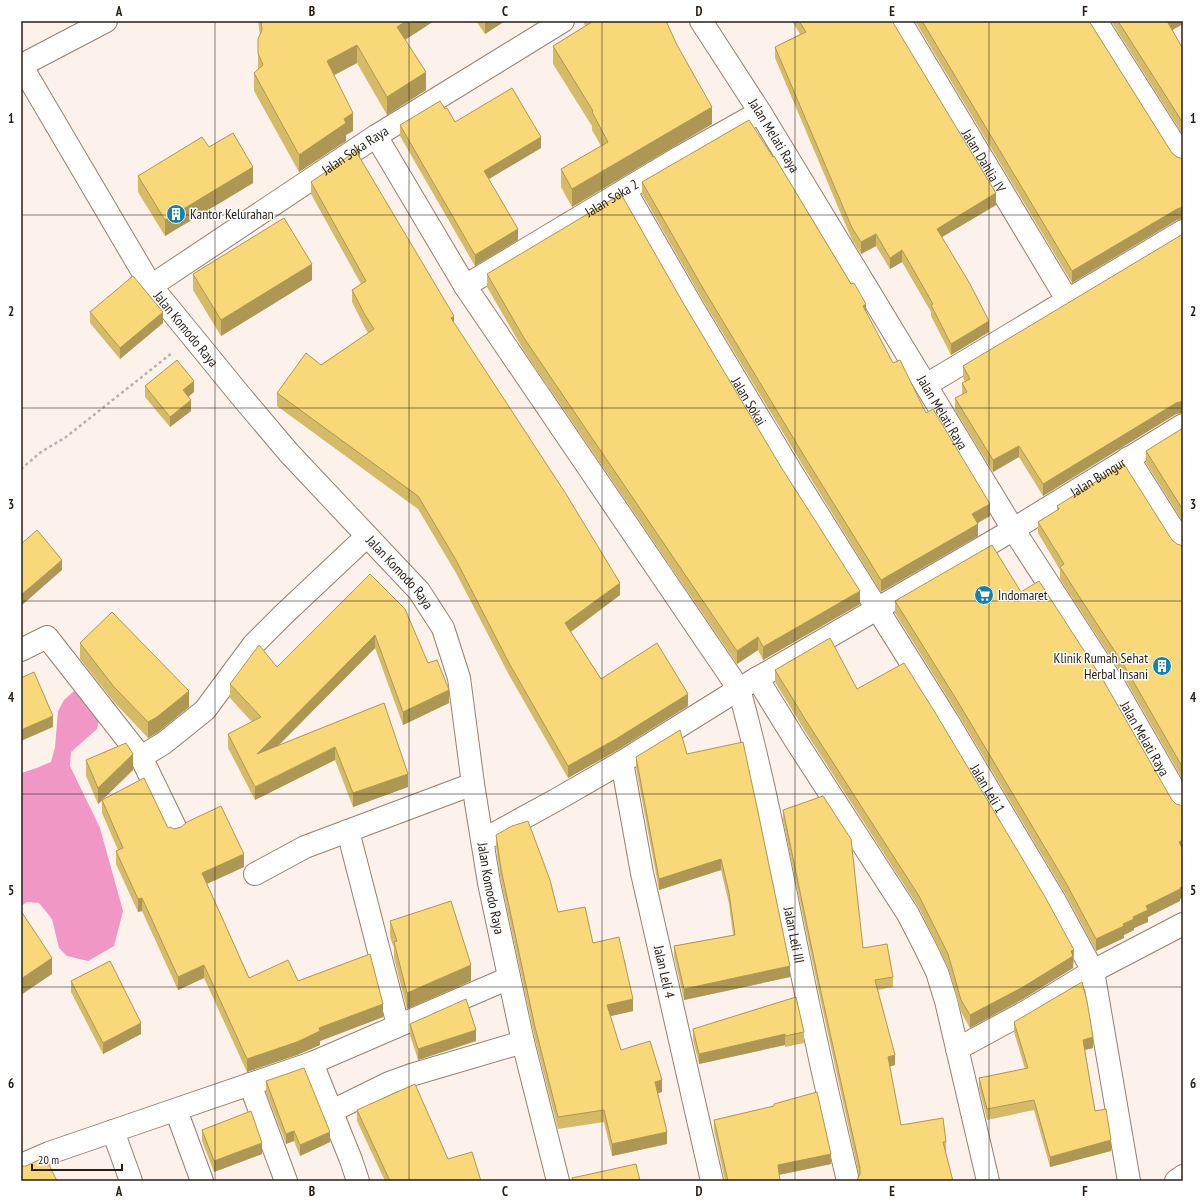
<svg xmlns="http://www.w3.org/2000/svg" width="1204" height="1202" font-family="'PT Sans Narrow',sans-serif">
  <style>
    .forest { fill: #f197c5 }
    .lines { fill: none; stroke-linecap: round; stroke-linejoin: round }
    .minor-casing { stroke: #97806f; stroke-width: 24 }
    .highway-casing { stroke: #97806f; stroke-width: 24 }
    .path { stroke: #bbb0a9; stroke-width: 2.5; stroke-dasharray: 3 3; stroke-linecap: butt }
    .minor { stroke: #fff; stroke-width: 22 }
    .highway { stroke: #fff; stroke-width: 22 }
    .wall { fill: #d5ba67 }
    .shaded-wall { fill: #ae9754 }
    .building { fill: #f8d878; stroke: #ae9754 }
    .grid { fill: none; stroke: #271e17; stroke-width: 1; stroke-opacity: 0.55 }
    .labels { text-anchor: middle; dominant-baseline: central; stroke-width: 3; stroke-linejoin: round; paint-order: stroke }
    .street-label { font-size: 14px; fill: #271e17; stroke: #fff }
    .poi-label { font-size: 14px; fill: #271e17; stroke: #fff; text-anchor: start }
    .neatline { fill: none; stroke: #271e17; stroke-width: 1.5 }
    .grid-label { font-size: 13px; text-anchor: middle; font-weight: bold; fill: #271e17 }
  </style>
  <rect width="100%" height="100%" fill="#fdf2eb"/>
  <path class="forest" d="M74,691L86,701L99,720L97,729L71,752L70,766L100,828L123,911L114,946L88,961L67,956L59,948L52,919L39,903L27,902L21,906V773L34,769L51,762L55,747L58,711L64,700Z"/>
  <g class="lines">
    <g class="minor-casing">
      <g id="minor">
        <path id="s1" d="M701,21L760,112L1013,529L1114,685L1183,805"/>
        <path id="s2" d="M900,21L1068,301"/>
        <path d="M1096,21L1183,158"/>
        <path id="s3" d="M21,65L151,286L240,395L289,453L419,591L443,628L459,678L473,784L489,883L523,1042L558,1181"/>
        <path id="s4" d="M376,136L465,286L739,689C771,804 790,923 816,1040C826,1087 837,1134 848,1181"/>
        <path id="s5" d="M625,190L693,308L792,473L947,720L1055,901L1093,971L1129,1181"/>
        <path id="s6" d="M151,286L376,136L563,21"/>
        <path id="s7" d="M465,286L680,157L760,112"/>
        <path d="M926,385L1183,231"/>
        <path d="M1128,458L1183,545"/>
        <path d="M21,650L47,637L141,757L164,743L205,710L254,644L283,615L367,536"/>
        <path d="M757,678L794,738L908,914L926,949L937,972L946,1001L988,1181"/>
        <path d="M141,757L176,829"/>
        <path id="s8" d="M622,762L642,873L712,1181"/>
        <path d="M348,831L398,1025"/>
        <path id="s9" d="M483,840L556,800L622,762L739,689L999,538L1183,425"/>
        <path d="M255,874L305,847L473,784"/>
        <path d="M957,1049L1029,1010L1093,971L1183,924"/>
        <path d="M312,1063L351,1160L358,1181"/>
        <path d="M250,1084L286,1181"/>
        <path d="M176,1110L202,1181"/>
        <path d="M332,1111L389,1083L411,1075L523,1042"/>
        <path d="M113,1131L131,1181"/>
        <path d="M21,1165L49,1153L154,1117L312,1063L509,978"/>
        <path d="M1176,1181L1183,1176"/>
      </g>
    </g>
    <g class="highway-casing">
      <path id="highway" d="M21,64L22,65L106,21"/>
    </g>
    <path class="path" d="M21,469L41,452L66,437L172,353"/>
    <use href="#minor" class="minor"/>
    <use href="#highway" class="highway"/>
  </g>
  <path class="wall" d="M258,21H434L405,40L426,90L387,115L357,63L334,75L353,131L346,135V141L299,172L254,91V73L258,70V53L260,35Z
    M476,21H505L485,34Z
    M583,21H666L712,124L572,207L561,187V169L601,146L592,130V126L553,64V46L585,26Z
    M792,21H892L996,205L942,237L989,332L951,355L931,316V312L902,262L890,269L876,246L861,254L852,240L775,58V47L800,34Z
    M915,21H1089L1172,153L1177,157L1183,159V219L1177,220L1072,283Z
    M1111,21H1183V24L1172,30L1183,49V135Z
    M455,122L541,148L488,179L518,240L475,266L400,136V125Z
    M209,147L253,183L165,236L138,192V176Z
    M360,159L454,323L620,595L571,632L601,679L688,706L616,751L568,778L509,675L456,573L418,509L277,406V393L321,365L368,333L365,328L352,302V290L361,284L311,194V182Z
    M642,182L866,312L893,363L926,413L990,516L978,523V536L881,592L803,466L704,302L642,194Z
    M1183,234V413L1176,414L1043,496L1019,457L993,472L955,410V398L962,395V383L965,382L963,377V366Z
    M193,274L312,280L221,336L193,290Z
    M487,274L682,301L860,604L763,660L758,650L737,664L524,351L487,287Z
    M90,312L163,323L120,359L90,323Z
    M145,386L194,392L188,397L191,411L170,427L145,397Z
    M1183,428V522L1146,463V451Z
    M1057,506L1172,540L1177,544L1183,546V780L1125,679L1060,579V570L1038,533V522L1057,510Z
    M370,574L428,663L449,703L403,725L375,648L279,745L384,703L408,787L353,807L335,760L255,800L228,748V734L252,722L230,698V684L277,667Z
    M1021,592L1172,800L1176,804L1183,806V898L1180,899V901L1148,917V922L1134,928V930L1124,935V938L1096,951L1066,895L958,714L895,613V601Z
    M80,643L189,707L157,733L148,738L114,702L80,659Z
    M775,670L857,689L1074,950L1073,968L1023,999L970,1028L961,1012L948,967L919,908L805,731L775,682Z
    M687,754L790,977L684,1000L674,956V946L733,935L729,904L721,870L659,890L636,768V757Z
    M86,760L133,770L103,799L168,828L244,867L207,884L249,978L298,981L383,1017L320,1041V1045L297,1055L247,1072L204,978L178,990L142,911L138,912L116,864V851L118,850L102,813V801L98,804L86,776Z
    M783,810L863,948L893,977V987L878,990L895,1065L889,1066L901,1125L946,1142V1152L859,1175L819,993L783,820Z
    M496,835L558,912L593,943L633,1011L610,1016L621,1050L662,1092L658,1093L667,1144L612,1156L604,1122L558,1129L535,1039L501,881L496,847Z
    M390,921L471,981L407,1009L394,958V948L390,937Z
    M71,981L141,1034L103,1054L71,992Z
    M1014,1022L1093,1048L1085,1050L1095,1111L1111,1151L1050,1167L1034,1110L987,1120L979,1088V1078L1025,1069L1014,1032Z
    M410,1024L476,1041L418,1060L410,1035Z
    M693,1029L804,1032V1043L785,1047V1045L699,1064L693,1040Z
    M266,1081L330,1142L300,1156L294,1141L286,1144L266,1092Z
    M774,1104L831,1164L779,1175L780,1181H725L714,1130V1120L774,1106Z
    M357,1110L448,1159L481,1181H385L357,1121Z
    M202,1130L262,1154L214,1172L202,1141Z"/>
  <path class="shaded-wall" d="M406,21H434L397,45V27Z
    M485,21H505L485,34Z
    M1167,21H1183V24L1167,33Z
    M357,45V63L327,79V61Z
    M426,72V90L387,115V97Z
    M712,107V124L572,207V189Z
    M353,113V131L346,135V141L299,172V155L344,119Z
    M541,137V148L484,182V171Z
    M360,151V163L357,153Z
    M253,167V183L165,236V220Z
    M996,193V205L937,240V229Z
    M1182,207V219L1177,220L1072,283V271L1177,209Z
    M518,229V240L475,266V255Z
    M876,234V246L861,254V242Z
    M902,250V262L890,269V258Z
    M312,264V280L221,336V320Z
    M866,304V316L863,306Z
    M163,312V323L120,359V348Z
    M454,316V328L451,318Z
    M989,321V332L951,355V344Z
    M194,381V392L183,401V390Z
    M191,400V411L170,427V417Z
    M1182,401V413L1176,414L1043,496V484L1176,403Z
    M1019,446V457L993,472V460Z
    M990,504V516L972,526V514Z
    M978,524V536L881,592V580Z
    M62,560V570L21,606V595Z
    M620,583V595L565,636V623Z
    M860,591V604L763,660V647Z
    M375,635V648L257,767V754Z
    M758,637V650L737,664V651Z
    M449,690V703L403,725V712Z
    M189,691V707L157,733L148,738V722Z
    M688,694V706L616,751L568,778V766Z
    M53,716V727L21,741V730Z
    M335,747V760L255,800V787Z
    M133,754V770L98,804V788Z
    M408,774V787L353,807V793Z
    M1183,840V852L1179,842Z
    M244,854V867L202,886V873Z
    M721,859V870L659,890V879Z
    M1183,886V898L1180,899V901L1148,917V922L1134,928V930L1124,935V938L1096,951V939L1133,917L1146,906Z
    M142,898V911L138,912V899Z
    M1074,950L1073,968L1023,999L970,1028V1015Z
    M52,958V974L21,995V979Z
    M204,965V978L178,990V977Z
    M471,965V981L407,1009V993Z
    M790,966V977L684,1000V989Z
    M633,999V1011L607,1017V1005Z
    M383,1004V1017L320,1041V1045L297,1055L247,1072V1059L319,1028Z
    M141,1023V1034L103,1054V1043Z
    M476,1030V1041L418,1060V1049Z
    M785,1034V1045L699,1064V1054Z
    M1093,1037V1048L1083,1050V1040Z
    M895,1055V1065L888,1067V1057Z
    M662,1080V1092L655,1094V1082Z
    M294,1131V1141L286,1144V1134Z
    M330,1132V1142L300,1156V1145Z
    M667,1132V1144L612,1156V1144Z
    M1111,1140V1151L1050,1167V1157Z
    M262,1143V1154L214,1172V1161Z
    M831,1154V1164L778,1175V1165Z"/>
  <path class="building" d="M261,21H406L397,27L426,72L387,97L357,45L327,61L353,113L344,119L346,123L299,155L254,73L263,65L258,53V39L262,30Z
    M592,21H666L677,45L712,107L572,189L561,169L608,142L592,112L593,111L553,46L592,22Z
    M799,21H892L996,193L937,229L970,284L989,321L951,344L931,305L933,304L902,250L890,258L876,234L861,242L852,228L775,47L806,32Z
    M922,21H1089L1172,153L1177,157L1183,159V207L1177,209L1072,271Z
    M1118,21H1167L1183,49V123Z
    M512,88L541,137L484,171L518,229L475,255L400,125L440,101L445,109L447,108L455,122Z
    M749,120L773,157L774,156L851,284L854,283L866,304L863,306L893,363L900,360L926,413L933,409L990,504L972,514L978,524L881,580L803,454L704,290L642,182Z
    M233,133L253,167L165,220L138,176L202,137L209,147Z
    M359,149L360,151L357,153L454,316L451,318L566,494L620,583L565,623L601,679L657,643L688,694L616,739L568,766L509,663L456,560L418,496L277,393L306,353L321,365L374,329L365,315L352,290L366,281L311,182Z
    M621,194L682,301L781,467L860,591L763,647L758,637L737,651L524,338L487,274Z
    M284,218L312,264L221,320L193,274Z
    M1183,234V401L1176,403L1043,484L1019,446L993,460L955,398L967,392L962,383L970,379L963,366Z
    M133,276L163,312L120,348L90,312Z
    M177,360L194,381L183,390L191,400L170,417L145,386Z
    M1183,428V510L1146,451Z
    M1124,464L1172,540L1177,544L1183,546V768L1125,667L1060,567L1064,564L1038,522L1059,509L1057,506Z
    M37,530L62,560L21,595V544Z
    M992,545L1021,592L1039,581L1103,680L1172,800L1176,804L1183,806V840L1179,842L1183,850V886L1180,888V889L1146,906L1148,910L1133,917L1134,919L1123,924L1124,926L1096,939L1066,883L958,702L895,601Z
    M370,574L405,609L428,663L437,660L449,690L403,712L375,635L257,754L384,703L408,774L353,793L335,747L255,787L228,734L261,717L230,684L259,645L277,667Z
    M112,612L189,691L157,717L148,722L114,687L80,643Z
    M830,638L857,689L904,663L936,714L1044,895L1074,950L1071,951L1073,956L1023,987L970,1015L961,1000L948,954L919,896L805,719L775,670Z
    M34,672L53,716L21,730V678Z
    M680,730L687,754L743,742L758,812L790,966L684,989L674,946L735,935L729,893L721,859L659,879L636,757Z
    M126,743L133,754L98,788L86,760Z
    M144,778L168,828L170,827L174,829L181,827L187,822L221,806L244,854L202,873L249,978L288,960L298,981L370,954L383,1004L319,1028L320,1031L297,1042L247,1059L204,965L178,977L142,898L138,899L116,851L123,848L102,800Z
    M823,796L851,839L863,948L887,944L893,977L875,980L895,1055L888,1057L901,1125L943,1118L946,1142H943L953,1181H857V1180L860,1174V1168L819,983L783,810Z
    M528,821L550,880L558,912L585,907L593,943L619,937L633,999L607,1005L621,1050L650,1041L662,1080L655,1082L667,1132L612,1144L604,1110L558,1117L535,1027L501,869L496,835L512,826Z
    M451,901L471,965L407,993L394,942L397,941L390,921Z
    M21,911L52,958L21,979Z
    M110,961L141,1023L103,1043L71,981Z
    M1082,982L1087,1001L1093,1037L1083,1040L1095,1111L1106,1109L1111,1140L1050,1157L1034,1100L987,1109L979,1078L1028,1068L1014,1022Z
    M796,997L804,1032L785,1036V1034L699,1054L693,1029Z
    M466,999L476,1030L418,1049L410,1024Z
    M304,1068L330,1132L300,1145L294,1131L286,1134L266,1081Z
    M415,1084L448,1159L472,1152L481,1181H390L357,1110Z
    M817,1092L831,1154L778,1165L780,1181H728L714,1120L774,1106V1104Z
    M251,1111L262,1143L214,1161L202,1130Z
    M45,1157L57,1181H21V1166H26Z
    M636,1164L640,1181H573L572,1178Z"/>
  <path class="grid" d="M215,21V1181M409,21V1181M602,21V1181M795,21V1181M989,21V1181M21,215H1183M21,408H1183M21,601H1183M21,794H1183M21,987H1183"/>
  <defs>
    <g id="building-disc" transform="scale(1)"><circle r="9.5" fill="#1482aa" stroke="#fff"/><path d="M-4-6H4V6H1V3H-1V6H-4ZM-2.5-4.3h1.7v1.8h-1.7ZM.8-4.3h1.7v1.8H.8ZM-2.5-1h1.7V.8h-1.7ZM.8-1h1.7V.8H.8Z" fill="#fff"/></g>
    <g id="supermarket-disc" transform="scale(1)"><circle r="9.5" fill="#1482aa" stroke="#fff"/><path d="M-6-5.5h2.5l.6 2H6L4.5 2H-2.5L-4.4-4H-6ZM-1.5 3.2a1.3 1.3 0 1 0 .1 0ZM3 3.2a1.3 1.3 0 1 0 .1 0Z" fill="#fff"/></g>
  </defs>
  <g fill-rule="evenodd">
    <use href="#building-disc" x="176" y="214"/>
    <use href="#supermarket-disc" x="984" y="595"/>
    <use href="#building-disc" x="1162" y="666"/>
  </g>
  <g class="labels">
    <g class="street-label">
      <text stroke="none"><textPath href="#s1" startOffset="136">Jalan Melati Raya</textPath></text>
      <text stroke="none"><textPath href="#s6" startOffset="245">Jalan Soka Raya</textPath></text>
      <text stroke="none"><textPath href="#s2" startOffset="163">Jalan Dahlia IV</textPath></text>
      <text stroke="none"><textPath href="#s7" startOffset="171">Jalan Soka 2</textPath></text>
      <text stroke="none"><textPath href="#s3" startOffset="312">Jalan Komodo Raya</textPath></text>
      <text stroke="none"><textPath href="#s5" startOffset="245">Jalan Sokai</textPath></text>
      <text stroke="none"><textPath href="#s1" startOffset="460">Jalan Melati Raya</textPath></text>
      <text stroke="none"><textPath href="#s9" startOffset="714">Jalan Bungur</textPath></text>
      <text stroke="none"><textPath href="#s3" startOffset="636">Jalan Komodo Raya</textPath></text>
      <text stroke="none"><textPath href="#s1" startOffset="844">Jalan Melati Raya</textPath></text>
      <text stroke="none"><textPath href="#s5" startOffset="700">Jalan Leli 1</textPath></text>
      <text stroke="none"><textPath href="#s3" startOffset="972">Jalan Komodo Raya</textPath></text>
      <text stroke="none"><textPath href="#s4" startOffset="914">Jalan Leli III</textPath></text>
      <text stroke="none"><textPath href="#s8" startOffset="214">Jalan Leli 4</textPath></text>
    </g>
    <g class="poi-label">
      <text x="190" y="214">Kantor Kelurahan</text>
      <text x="998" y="595">Indomaret</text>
      <text x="1148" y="658" text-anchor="end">Klinik Rumah Sehat<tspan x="1148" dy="16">Herbal Insani</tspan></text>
    </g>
  </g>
  <rect width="1204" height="1202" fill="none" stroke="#ffffff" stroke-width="44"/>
  <path d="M32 1164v6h90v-6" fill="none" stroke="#271e17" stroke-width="2"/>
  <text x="38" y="1164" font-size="12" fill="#271e17" stroke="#ffffff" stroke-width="3" paint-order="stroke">20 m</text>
  <rect x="22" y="22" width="1160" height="1158" class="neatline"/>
  <g class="grid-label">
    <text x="119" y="16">A</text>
    <text x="312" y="16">B</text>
    <text x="505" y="16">C</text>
    <text x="699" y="16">D</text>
    <text x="892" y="16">E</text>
    <text x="1085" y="16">F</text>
    <text x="11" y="123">1</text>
    <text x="1193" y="123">1</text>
    <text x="11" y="316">2</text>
    <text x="1193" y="316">2</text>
    <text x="11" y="509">3</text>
    <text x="1193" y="509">3</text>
    <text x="11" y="702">4</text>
    <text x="1193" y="702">4</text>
    <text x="11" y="895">5</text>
    <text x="1193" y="895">5</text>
    <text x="11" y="1088">6</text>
    <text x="1193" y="1088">6</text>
    <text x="119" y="1196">A</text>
    <text x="312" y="1196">B</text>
    <text x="505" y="1196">C</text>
    <text x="699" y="1196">D</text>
    <text x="892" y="1196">E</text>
    <text x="1085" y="1196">F</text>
  </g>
</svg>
